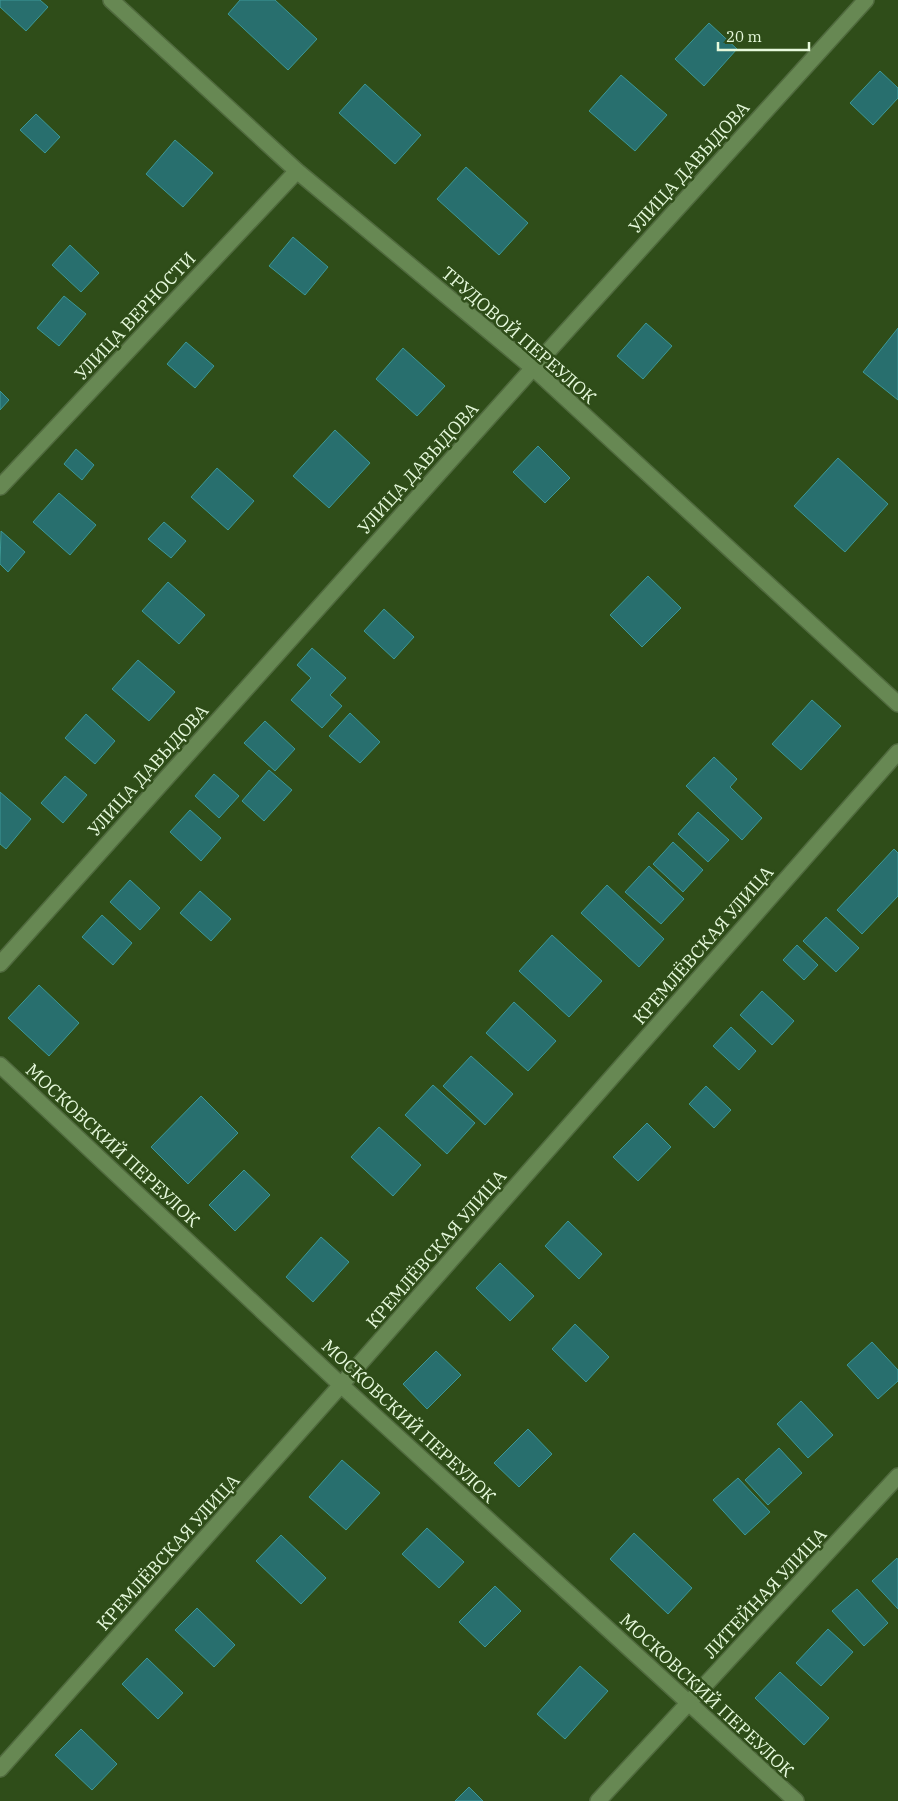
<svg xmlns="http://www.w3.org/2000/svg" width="898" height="1801" font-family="'IBM Plex Serif',serif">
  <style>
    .building { fill: #286f6e; stroke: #3c9897 }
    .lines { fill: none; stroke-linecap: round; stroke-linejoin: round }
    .street-casing { stroke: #506a3e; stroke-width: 18 }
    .street { stroke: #678853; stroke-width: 15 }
    .labels { text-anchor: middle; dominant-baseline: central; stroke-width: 5; stroke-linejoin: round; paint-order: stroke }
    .street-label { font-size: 18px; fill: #e6f9dc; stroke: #2f4d19 }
  </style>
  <rect width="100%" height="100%" fill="#2f4d19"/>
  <path class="building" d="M0,0H40L48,7L26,31L0,7Z
    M240,0H275L317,39L288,70L228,14Z
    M709,23L737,49L704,86L675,59Z
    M880,71L898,88V98L873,125L850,103Z
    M621,75L667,115L635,151L589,111Z
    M365,84L421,135L395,164L339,113Z
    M36,114L60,137L45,153L20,130Z
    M175,140L213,173L183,207L146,174Z
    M466,167L528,223L499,255L437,199Z
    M293,237L328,267L305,295L269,266Z
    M70,245L99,273L81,292L52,265Z
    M64,296L86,314L59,346L37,328Z
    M646,323L672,346L643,379L617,356Z
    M898,328V400L863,372Z
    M186,342L214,366L195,388L167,364Z
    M403,348L445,386L417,416L376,379Z
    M0,391L9,400L0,410Z
    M335,430L370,463L329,508L293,476Z
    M538,446L570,478L545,503L513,472Z
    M76,449L94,465L82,480L64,464Z
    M838,458L888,504L845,552L794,506Z
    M217,468L254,501L228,530L191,497Z
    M59,493L96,525L70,555L33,522Z
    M164,522L186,541L171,558L148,539Z
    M1,531L25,552L8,572L0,564Z
    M648,576L681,608L642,647L610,615Z
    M168,582L205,615L179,644L142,611Z
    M384,609L414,637L394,659L364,631Z
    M312,648L346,678L330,695L342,706L322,728L291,700L311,678L297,665Z
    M138,660L175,692L149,721L112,689Z
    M812,700L841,726L801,770L772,744Z
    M350,713L380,742L360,763L329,736Z
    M86,714L115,741L95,764L65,738Z
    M265,721L295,749L275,771L244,743Z
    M714,757L737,779L730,787L762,818L742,840L686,786Z
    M269,770L292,790L264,821L242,801Z
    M214,774L239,796L219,818L195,796Z
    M65,776L87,795L63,823L41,803Z
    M0,792L31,819L6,849L0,844Z
    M190,810L221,838L201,861L170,832Z
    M698,812L729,840L708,862L678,834Z
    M673,842L703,870L683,892L653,864Z
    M894,849L898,853V896L862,934L837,910Z
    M649,866L684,899L661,924L625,892Z
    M130,880L160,908L140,930L110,902Z
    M607,885L664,939L639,967L581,913Z
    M200,891L231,919L211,941L180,913Z
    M102,915L132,943L113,965L82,937Z
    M826,917L859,948L836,972L803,941Z
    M552,935L602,981L569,1017L519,971Z
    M797,945L818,965L804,980L783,960Z
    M39,985L79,1023L49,1056L8,1018Z
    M762,991L794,1021L772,1045L740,1015Z
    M514,1002L556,1041L528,1071L486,1033Z
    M731,1027L756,1051L739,1070L713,1046Z
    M471,1056L513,1094L485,1125L443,1086Z
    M433,1085L475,1123L447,1154L405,1115Z
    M706,1086L731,1110L714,1128L689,1104Z
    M201,1096L238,1133L188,1184L151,1147Z
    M647,1123L671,1147L638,1181L613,1157Z
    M379,1127L421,1165L393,1196L351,1157Z
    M244,1170L270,1195L235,1231L209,1205Z
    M568,1221L602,1254L579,1279L545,1246Z
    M321,1237L349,1262L313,1302L286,1277Z
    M500,1263L534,1296L510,1321L476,1288Z
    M575,1324L609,1357L586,1382L552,1349Z
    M872,1342L898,1370V1381L878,1399L847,1365Z
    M436,1351L461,1375L427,1409L403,1384Z
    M801,1401L833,1435L808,1458L777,1424Z
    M528,1429L552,1454L519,1487L494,1463Z
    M779,1448L802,1473L768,1505L745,1480Z
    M342,1460L380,1493L346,1530L309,1497Z
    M738,1478L770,1512L745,1535L713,1500Z
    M427,1528L464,1562L439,1588L402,1554Z
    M634,1533L692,1588L668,1614L610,1559Z
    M281,1535L326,1578L301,1604L256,1561Z
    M897,1558L898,1560V1609L872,1581Z
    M495,1586L521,1611L485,1647L459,1622Z
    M857,1589L888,1623L864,1646L832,1611Z
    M197,1608L235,1645L214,1667L175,1630Z
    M828,1629L853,1652L821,1686L796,1663Z
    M147,1658L183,1693L158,1719L122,1684Z
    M580,1666L608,1691L565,1739L537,1714Z
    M780,1672L829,1718L804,1745L755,1698Z
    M81,1729L117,1764L92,1790L55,1755Z
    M469,1787L483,1801H455Z"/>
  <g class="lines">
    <g class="street-casing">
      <path id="street" d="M111,0L297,171L533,368L898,704
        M0,487L297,171
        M0,964L533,368L866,0
        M0,1065L341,1385L796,1801
        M0,1769L341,1385L898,752
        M598,1801L898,1476"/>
    </g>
    <use href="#street" class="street"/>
  </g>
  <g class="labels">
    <g class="street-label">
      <text transform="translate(689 167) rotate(-48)">УЛИЦА ДАВЫДОВА</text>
      <text transform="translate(135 316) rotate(-47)">УЛИЦА ВЕРНОСТИ</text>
      <text transform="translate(519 335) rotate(41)">ТРУДОВОЙ ПЕРЕУЛОК</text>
      <text transform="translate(418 468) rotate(-48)">УЛИЦА ДАВЫДОВА</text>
      <text transform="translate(148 770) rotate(-48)">УЛИЦА ДАВЫДОВА</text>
      <text transform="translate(703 945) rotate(-49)">КРЕМЛЁВСКАЯ УЛИЦА</text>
      <text transform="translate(113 1145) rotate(43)">МОСКОВСКИЙ ПЕРЕУЛОК</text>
      <text transform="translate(436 1249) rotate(-49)">КРЕМЛЁВСКАЯ УЛИЦА</text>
      <text transform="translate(409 1421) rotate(43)">МОСКОВСКИЙ ПЕРЕУЛОК</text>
      <text transform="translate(168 1552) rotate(-48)">КРЕМЛЁВСКАЯ УЛИЦА</text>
      <text transform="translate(765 1593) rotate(-47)">ЛИТЕЙНАЯ УЛИЦА</text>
      <text transform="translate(707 1695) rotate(43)">МОСКОВСКИЙ ПЕРЕУЛОК</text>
    </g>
  </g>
  <path d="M718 42v8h91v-8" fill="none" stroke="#e6f9dc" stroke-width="2.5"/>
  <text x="726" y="42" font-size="15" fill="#e6f9dc" stroke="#2f4d19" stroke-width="4" paint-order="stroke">20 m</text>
</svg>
